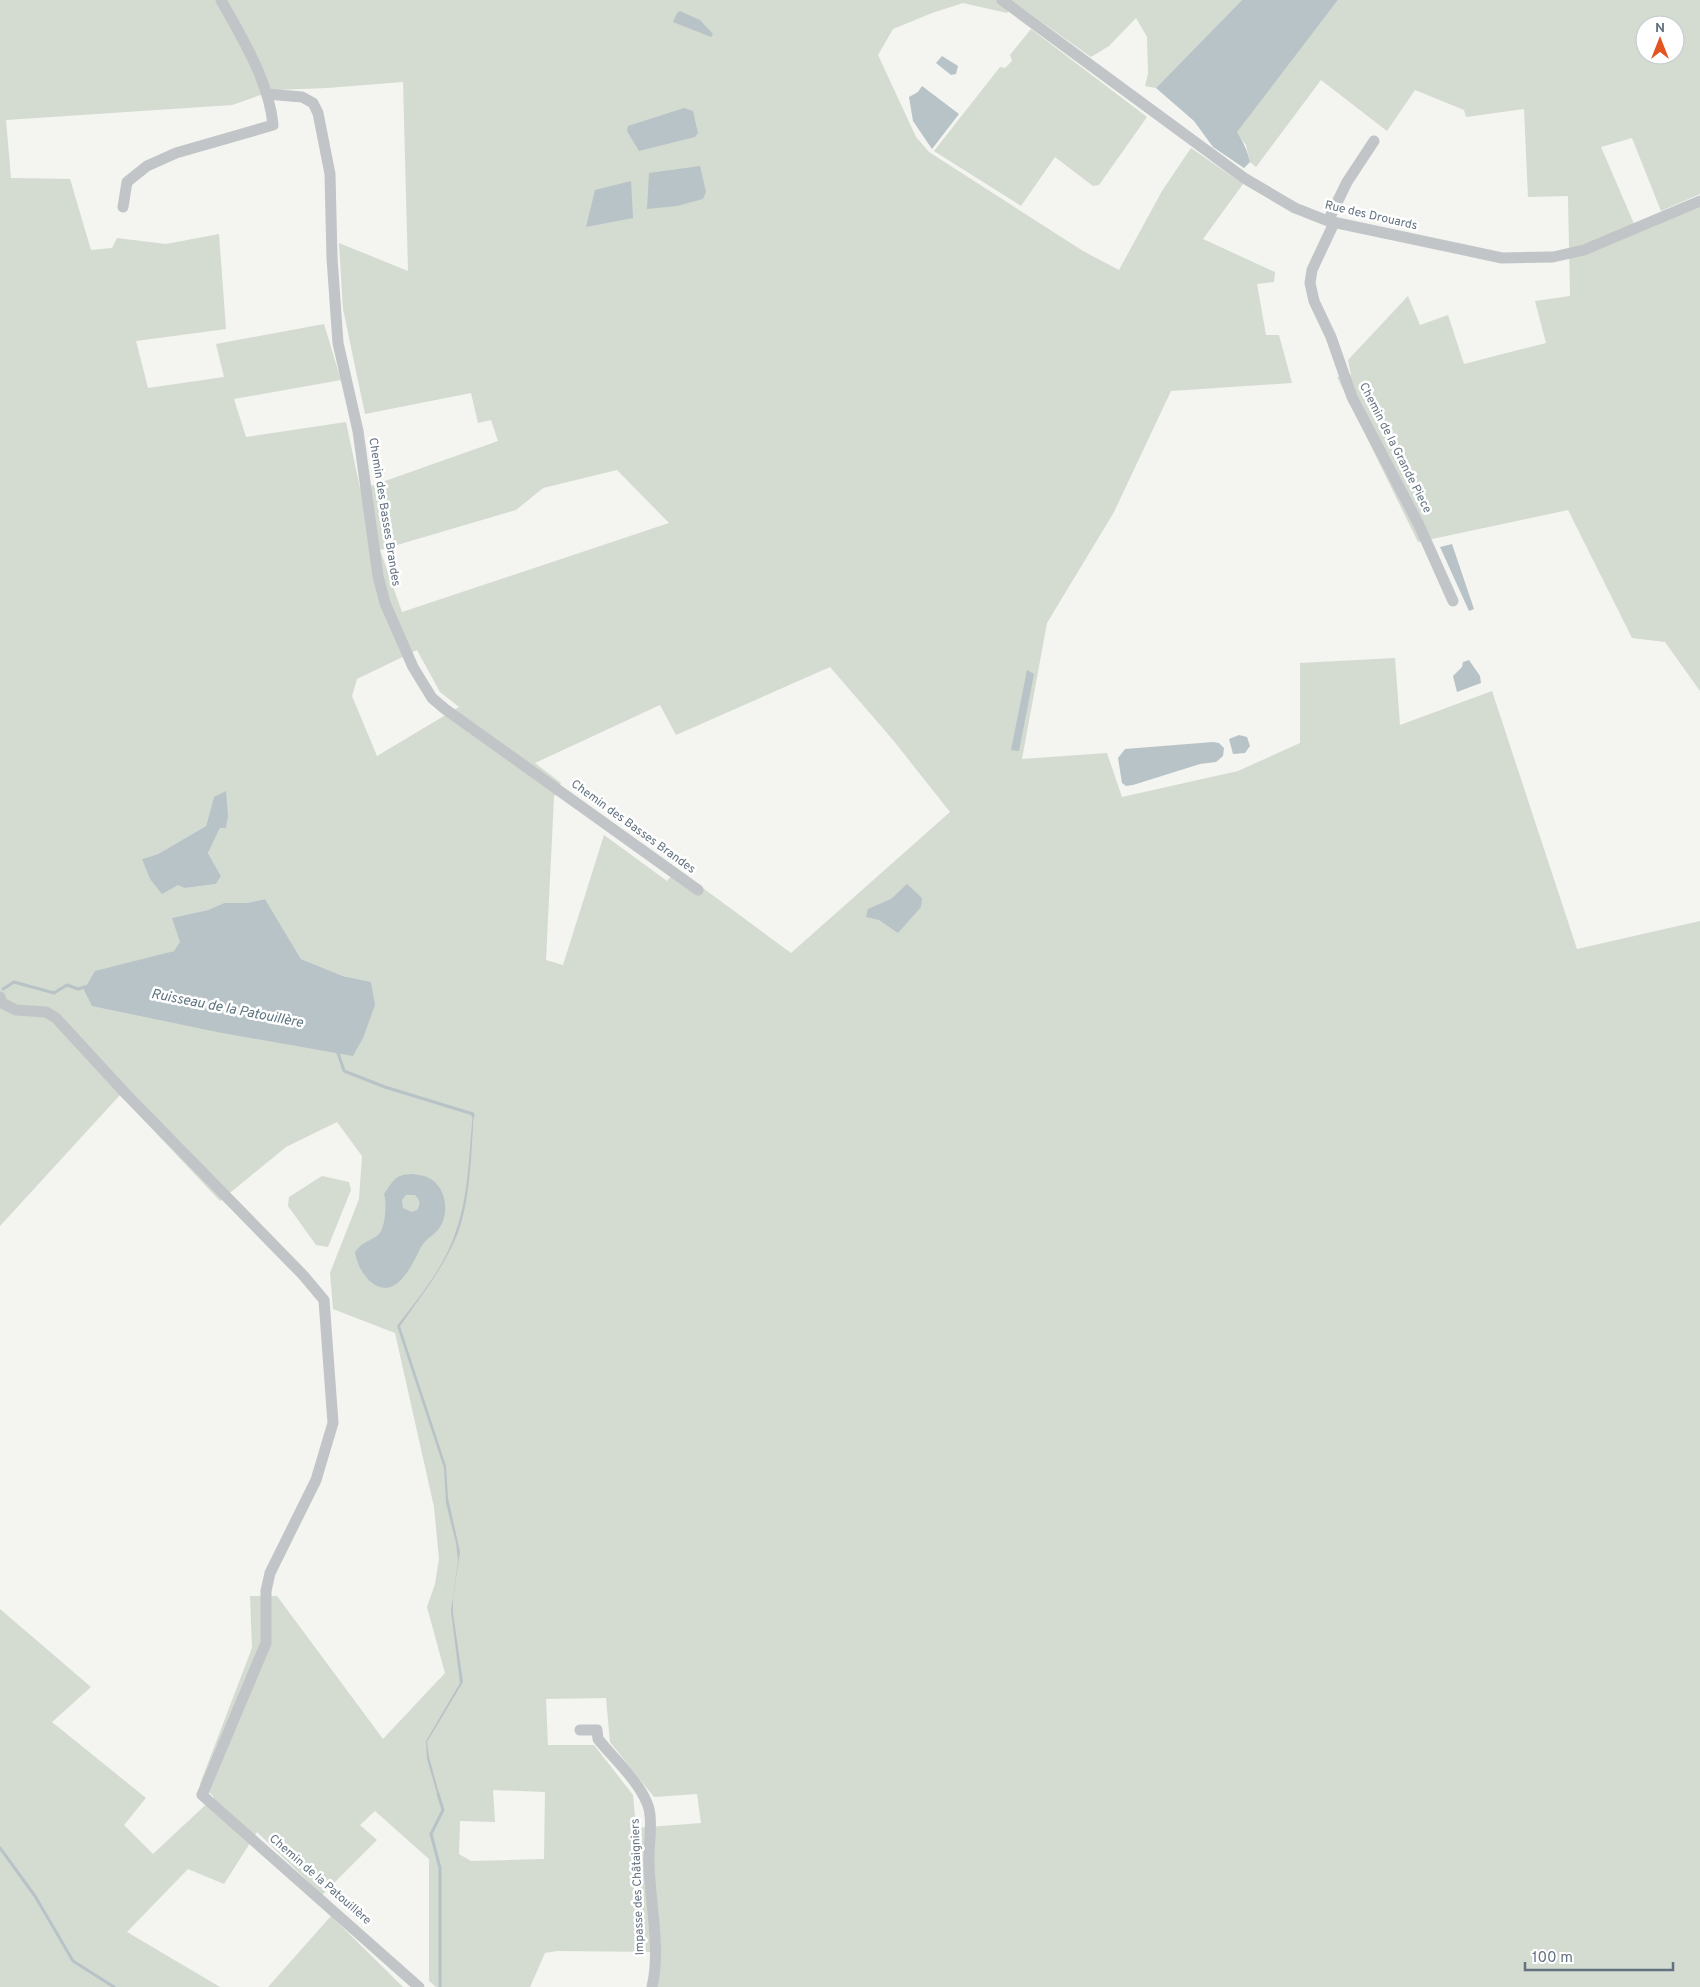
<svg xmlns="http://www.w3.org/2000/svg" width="1700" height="1987" font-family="Overpass,sans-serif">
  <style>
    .green { fill: #d4dbd1; fill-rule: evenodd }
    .water { fill: #b8c3c7; fill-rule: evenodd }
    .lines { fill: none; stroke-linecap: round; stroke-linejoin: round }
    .stream { stroke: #b8c3c7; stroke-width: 3 }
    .street { stroke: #c1c5c8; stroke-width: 11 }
    .labels { text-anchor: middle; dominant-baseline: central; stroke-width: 5; stroke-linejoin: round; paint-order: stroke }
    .street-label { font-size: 12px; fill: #637281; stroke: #fff }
    .water-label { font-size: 14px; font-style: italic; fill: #5f757f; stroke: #fff }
  </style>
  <rect width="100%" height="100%" fill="#f4f4f0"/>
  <path class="green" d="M0,0H1242L1156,88L1145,86L1148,74L1147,37L1136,18L1109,46L1091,57L1015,3L1007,13L963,3L932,13L893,29L878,55L916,137L929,152L1083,251L1119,270L1162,191L1191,148L1243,184L1203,239L1275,272L1274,282L1257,284L1266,335H1279L1292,383L1171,391L1114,512L1047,623L1022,759L1107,753L1122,797L1238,771L1300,743V663L1395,658L1400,725L1492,691L1577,949L1700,921V1987H655L660,1952L557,1951L545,1953L530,1987H436L429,1981V1859L375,1811L360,1825L377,1840L322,1895L257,1832L224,1884L188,1869L127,1932L220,1987H0V1609L91,1687L52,1722L146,1798L124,1825L153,1854L214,1797L200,1784L252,1648L250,1596H277L383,1739L445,1673L427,1607L435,1584L439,1559L434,1507L395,1333L333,1309L330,1273L359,1199L362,1156L337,1122L286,1147L220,1201L120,1095L0,1226ZM403,82L408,271L339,243L343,309L365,414L471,393L478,423L491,420L498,441L371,486L360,488L346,422L246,437L234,399L341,380L324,324L216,344L224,377L148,388L136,341L226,329L219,234L166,244L117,238L112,248L91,250L70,179L11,178L6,120L232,105L275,90L327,88ZM617,470L669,523L402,612L380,550L516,510L543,488ZM417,650L440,692L459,707L377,756L352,696L357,679ZM830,667L893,740L950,812L791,953L677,869L667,881L604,835L563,965L546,960L554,797L561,783L535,763L660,705L676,735ZM214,797L226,828H220L208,853L221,876L216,884L185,888L142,859L158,854L206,826ZM265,899L301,959L343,976L371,982L141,961L174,951L181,942L173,918L208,910L224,903H247ZM606,1698L610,1742L654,1797L697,1794L701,1823L636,1828L633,1795L594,1745H548L546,1699ZM493,1790L545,1792L544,1859L471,1861L459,1854L460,1821L495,1822Z
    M1338,0H1700V194L1661,211L1632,138L1601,147L1638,233L1700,206V691L1665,642L1632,638L1568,510L1418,542L1337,377L1351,375L1348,360L1408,296L1420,325L1448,315L1464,364L1546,343L1535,301L1570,296L1568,196L1528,197L1524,109L1466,117L1464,110L1415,90L1387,131L1321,80L1256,167L1250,162L1246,145L1236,132ZM1645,25H1675V55H1645Z
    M1031,29L1147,117L1099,185L1093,186L1055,157L1021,206L934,151L1000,67L1005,68L1012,61L1010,55Z
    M322,1176L349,1182L351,1190L328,1247L316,1245L288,1206L289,1197Z
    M331,1916L403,1987H268Z"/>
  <path class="water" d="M1242,0H1338L1237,132C1243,142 1247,149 1250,162L1244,168L1213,147L1194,121L1156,88Z
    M680,11L700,20L713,34L711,37L673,22L677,13Z
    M942,56L958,66L956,74L951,75L936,63Z
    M922,86L959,114L932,149L913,121L909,97L918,92Z
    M684,108L693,111L698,133L695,137L639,151L627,131L628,126Z
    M700,166L706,192L703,199L677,206L647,209L649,173Z
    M631,181L633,218L586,227L595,190Z
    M1452,544L1474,609L1469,611L1440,547Z
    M1469,660L1480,676L1481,683L1457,692L1453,676L1462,667L1463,662Z
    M1027,670L1034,674L1019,751L1011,750Z
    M1239,735L1247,737L1250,746L1245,753L1233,754L1229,739Z
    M1213,742L1219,743L1224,748L1223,756L1216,762L1200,764L1133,785L1126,786L1122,783L1118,758L1125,749Z
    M226,791L228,816L226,828H220L208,853L221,876L216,884L185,888L178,885L162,894L150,879L142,859L158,854L206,826L214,797Z
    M907,884L922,898L921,907L898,933L879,920L866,917L868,909L891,899Z
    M265,899L301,959L343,976L371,982L375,1005L363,1038L353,1056L222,1033L92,1006L84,990L95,971L174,951L180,942L172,918L208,910L224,903H247Z
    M473,1113H474C471,1151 471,1200 457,1235C443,1269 421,1296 400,1326L446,1466L448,1498L460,1552L453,1598V1613L463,1682L427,1742L429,1757L440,1797H438L427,1759L426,1741L460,1683L451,1611L458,1561L456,1543L446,1503L444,1468L397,1326C419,1297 445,1267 456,1231C469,1194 469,1152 473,1113Z
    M412,1174C417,1175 423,1175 427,1177C446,1185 450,1212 440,1227C435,1235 426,1238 421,1247C413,1263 396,1303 371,1282C362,1274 357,1264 355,1252C362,1242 368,1242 377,1236C386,1230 387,1202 384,1194C394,1181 393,1175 412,1174ZM406,1195H415C420,1200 421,1204 417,1210L412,1212L403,1208L402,1200Z"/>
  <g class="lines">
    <path class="stream" d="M3,989L14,982L54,993L67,985L78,989L88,986
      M337,1050L344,1071L385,1087L473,1114V1116
      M438,1794L443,1810L431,1834L440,1868V1987
      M0,1848L35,1896L73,1961L114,1987"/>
    <path class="street" d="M1002,0L1244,178L1295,208L1328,221L1502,258L1553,257L1584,250L1700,201
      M267,94L302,97L313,103L318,113L330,174L332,258L338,343L358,431L378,576L385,603L413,667L432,698L445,709L698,890
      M123,207L127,182L147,166L176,153L273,125C269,81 242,38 221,0
      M1328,221L1347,182L1374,141
      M1334,223L1312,270L1310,283L1314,301L1331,337L1352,397L1419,525L1453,601
      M0,997L2,1003L16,1010L46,1012L56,1018L126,1094L303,1275L324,1300L333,1423L316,1480L270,1573L266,1591V1643L202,1795L419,1987
      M580,1730H597L598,1739C614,1759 637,1779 647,1803C654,1818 648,1847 649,1864C650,1904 661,1948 652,1987"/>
  </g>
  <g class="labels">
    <g class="street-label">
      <text transform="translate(1371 216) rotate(13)">Rue des Drouards</text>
      <text transform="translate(1395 448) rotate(63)">Chemin de la Grande Piece</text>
      <text transform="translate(384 512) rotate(81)">Chemin des Basses Brandes</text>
      <text transform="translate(633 827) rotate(36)">Chemin des Basses Brandes</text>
      <text transform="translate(320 1880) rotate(41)">Chemin de la Patouillère</text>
      <text transform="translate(638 1887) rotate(-92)">Impasse des Châtaigniers</text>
    </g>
    <g class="water-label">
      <text transform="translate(227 1009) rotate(11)">Ruisseau de la Patouillère</text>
    </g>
  </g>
  <g transform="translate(1660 40)"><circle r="24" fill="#ffffff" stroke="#c1c7cd"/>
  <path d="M0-4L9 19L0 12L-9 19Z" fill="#e25521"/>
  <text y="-8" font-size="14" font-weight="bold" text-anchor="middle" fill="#637281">N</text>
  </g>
  <path d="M1525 1962v8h148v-8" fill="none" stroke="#637281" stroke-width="2.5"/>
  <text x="1532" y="1962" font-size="15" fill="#637281" stroke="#ffffff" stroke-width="4" paint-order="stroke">100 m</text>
</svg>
